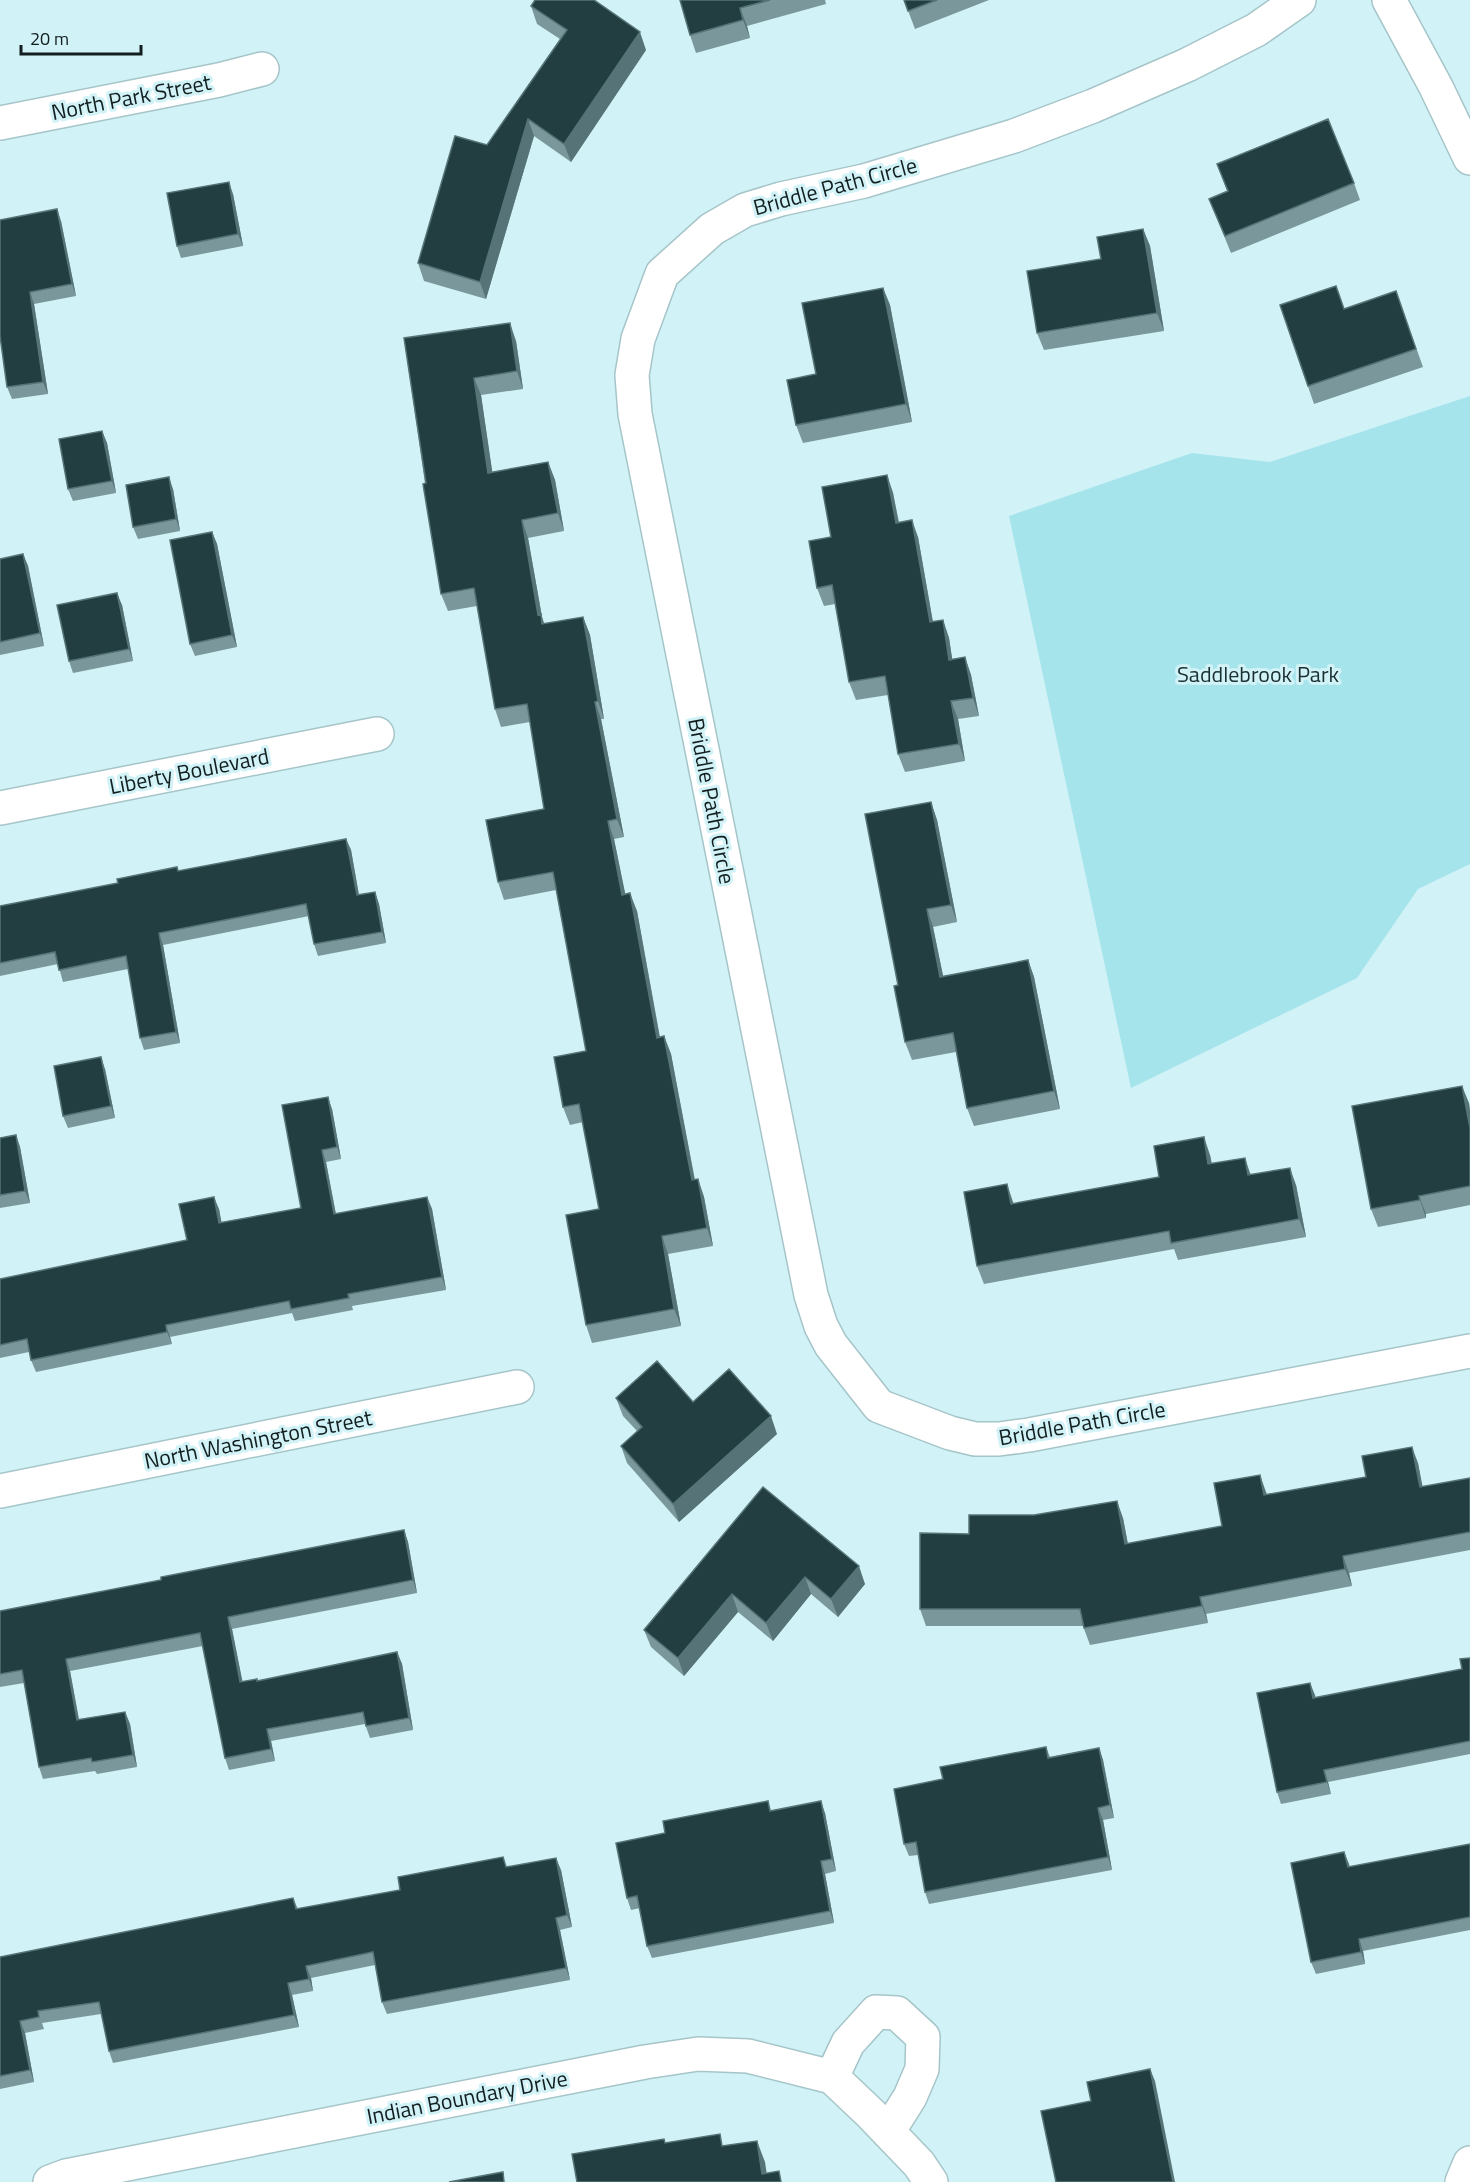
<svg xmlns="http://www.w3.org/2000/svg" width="1470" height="2182" font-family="'Titillium Web',sans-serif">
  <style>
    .green { fill: #a6e4ec }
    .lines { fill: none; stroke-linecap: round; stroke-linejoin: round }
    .street-casing { stroke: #a6c5c9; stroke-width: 36 }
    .street { stroke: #fff; stroke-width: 33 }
    .wall { fill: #7a989c }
    .shaded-wall { fill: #567477 }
    .building { fill: #223e41; stroke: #567477; stroke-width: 1.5 }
    .labels { text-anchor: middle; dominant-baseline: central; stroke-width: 6; stroke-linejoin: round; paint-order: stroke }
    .street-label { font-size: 22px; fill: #121e1f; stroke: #d1f2f6 }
    .park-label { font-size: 22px; fill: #1a2f31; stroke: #d1f2f6 }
  </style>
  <rect width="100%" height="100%" fill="#d1f2f6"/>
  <path class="green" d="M1470,396V864L1418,889L1357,978L1131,1088L1009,516L1192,453L1270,462Z"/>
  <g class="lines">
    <g class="street-casing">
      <path id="street" d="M1299,0L1256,30L1187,65L1093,106L1014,136L864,181L781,199L745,210L712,229L662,274L638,339L632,375L635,414L811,1295L821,1326L831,1345L879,1406L950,1433L975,1439H999L1029,1435L1470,1351
        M1389,0L1436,87L1470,158
        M0,123L219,80L262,69
        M0,808L377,734
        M0,1491L517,1387
        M832,2077L848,2043L876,2012L897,2013L923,2037L922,2069L910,2097L888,2132
        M50,2182L66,2176L645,2062L698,2054L748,2056L832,2077L871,2114L919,2164L931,2182
        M1462,2182L1470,2163"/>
    </g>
    <use href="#street" class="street"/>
  </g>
  <path class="wall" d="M680,0H825L826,4L747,26L750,38L696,53L690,35Z
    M904,0H989L915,29Z
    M531,6L646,50L571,162L534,136L486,299L424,281L418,263L487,145L560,39L537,24Z
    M1217,164L1354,183L1360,200L1231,253L1209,199L1227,191Z
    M233,194L243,246L181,258L177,246Z
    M61,221L76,296L34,304L48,394L12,399L7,387L0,336Z
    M1143,229L1150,246L1164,331L1044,350L1037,333L1101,259Z
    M883,288L890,305L912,422L803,443L796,425L816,374Z
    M1396,291L1423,367L1314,404L1280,305L1344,309Z
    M404,338L516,341L523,389L481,395L492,472L548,462L555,480L564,531L528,538L542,617L544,624L583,617L590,635L604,719H601L624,837L614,839L625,894L637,911L660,1037L664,1036L671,1054L695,1180L698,1179L704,1197L713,1246L668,1254L681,1326L592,1343L586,1325L599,1209L583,1122L570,1125L563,1107L586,1051L556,890L504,900L498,882L544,809L530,722L501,727L495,709L477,606L448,611L441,594Z
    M102,431L107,443L116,493L73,501L68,489Z
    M887,475L893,493L899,522L918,537L933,622L943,620L949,638L952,659L965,657L971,675L979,716L958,719L965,761L905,772L898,754L888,695L856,700L849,682L835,604L824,606L817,588L831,537Z
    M173,489L180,531L138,539L133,527Z
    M212,532L217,544L237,647L195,656L190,644Z
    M23,554L28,566L44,646L0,655V559Z
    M122,605L133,661L73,673L69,661Z
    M931,802L937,820L957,922L933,927L943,976L1028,960L1034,977L1060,1109L974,1126L967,1108L956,1052L912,1060L905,1042L898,985Z
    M346,839L351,850L359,895L375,892L379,904L386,943L318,956L314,944L309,916L163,945L180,1043L144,1050L140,1038L128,969L63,982L58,964L0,976V906Z
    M105,1069L115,1118L68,1128L63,1116Z
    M1469,1103L1470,1111V1205L1426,1214V1218L1378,1227L1371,1209Z
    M332,1109L341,1159L326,1162L336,1214L427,1197L432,1209L446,1290L352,1306L353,1310L295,1321L292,1313L170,1337L172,1344L36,1372L31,1360L29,1352L0,1358V1279L187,1240L219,1209L221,1222L301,1208Z
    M16,1135L20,1147L30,1203L0,1208V1138Z
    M1210,1155L1212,1164L1296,1185L1306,1237L1178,1260L1174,1249L984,1284L977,1266L1014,1204L1159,1177Z
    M616,1398L777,1434L679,1522L627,1463L621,1446L637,1431L623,1416Z
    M1418,1463L1422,1487L1470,1478V1550L1349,1573L1352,1586L1206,1614L1208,1623L1090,1645L1083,1626H926L920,1609L969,1534L1034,1515L1123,1518L1128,1544L1222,1526L1266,1492L1267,1495L1366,1477Z
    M763,1487L865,1584L838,1617L811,1594L773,1641L738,1612L684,1676L651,1647L644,1630Z
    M404,1530L408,1542L417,1593L232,1629L242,1681H258L397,1652L402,1664L413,1730L370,1738L365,1724L271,1741L275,1761L229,1770L225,1758L203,1646L70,1671L79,1719L125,1712L130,1724L137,1767L97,1774L95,1771L43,1779L39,1767L24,1683L0,1687V1611L161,1580Z
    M1470,1658V1754L1328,1782L1331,1794L1281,1804L1277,1792L1310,1683L1315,1698L1462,1669Z
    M1046,1747L1050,1757L1099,1748L1103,1760L1114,1818L1103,1820L1112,1870L929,1904L925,1892L918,1855L909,1856L904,1844L943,1779Z
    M768,1801L771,1811L825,1813L836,1871L825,1874L834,1923L652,1958L647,1946L640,1908L631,1910L627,1898L665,1833Z
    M1470,1844V1930L1363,1951L1365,1964L1316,1974L1311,1962L1344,1852L1350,1867Z
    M507,1867L561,1870L572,1927L560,1930L570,1980L387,2014L382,2002L375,1965L311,1978L313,1991L292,1995L299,2027L113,2063L109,2051L101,2014L42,2023L44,2029L25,2033L34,2082L0,2089V1957L293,1898L298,1909L400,1890Z"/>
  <path class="shaded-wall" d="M740,8L747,26L750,38L743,20Z
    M640,32L646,50L571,162L564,144Z
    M528,119L534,136L486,299L480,282Z
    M229,182L233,194L243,246L238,234Z
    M57,209L61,221L76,296L72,284Z
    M1143,229L1150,246L1164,331L1157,313Z
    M883,288L890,305L912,422L906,404Z
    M30,292L34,304L48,394L43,382Z
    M510,323L516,341L523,389L517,371Z
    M474,378L481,395L495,490L488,473Z
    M102,431L107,443L116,493L112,481Z
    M548,462L555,480L564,531L558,513Z
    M887,475L893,493L902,541L896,523Z
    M169,477L173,489L180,531L176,519Z
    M522,520L528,538L542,617L547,632L538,615Z
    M912,520L918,537L936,640L930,622Z
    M212,532L217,544L237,647L232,635Z
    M23,554L28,566L44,646L40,633Z
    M117,593L122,605L133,661L129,649Z
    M583,617L590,635L604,719L598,701Z
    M943,620L949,638L955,677L949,660Z
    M965,657L971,675L979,716L973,698Z
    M951,701L958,719L965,761L959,744Z
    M595,702L601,719L624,837L617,819Z
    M931,802L937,820L957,922L951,905Z
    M608,821L614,839L629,912L622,895Z
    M346,839L351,850L361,907L357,895Z
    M375,892L379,904L386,943L382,932Z
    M630,893L637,911L663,1056L657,1038Z
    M927,909L933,927L947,995L940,977Z
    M159,933L163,945L180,1043L176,1032Z
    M1028,960L1034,977L1060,1109L1054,1091Z
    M664,1036L671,1054L698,1198L692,1180Z
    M101,1057L105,1069L115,1118L111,1106Z
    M1462,1086L1469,1103L1470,1111V1128Z
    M328,1097L332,1109L341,1159L337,1147Z
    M16,1135L20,1147L30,1203L25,1191Z
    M1204,1137L1210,1155L1215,1182L1208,1164Z
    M322,1150L326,1162L338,1226L334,1214Z
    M1245,1158L1251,1176L1248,1175Z
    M1290,1168L1296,1185L1306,1237L1299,1219Z
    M698,1179L704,1197L713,1246L707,1228Z
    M1007,1184L1013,1202L1017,1222L1011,1204Z
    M1419,1196L1426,1214V1218L1420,1200Z
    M214,1197L219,1209L224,1235L219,1223Z
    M427,1197L432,1209L446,1290L442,1277Z
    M662,1236L668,1254L681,1326L674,1309Z
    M166,1325L170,1337L172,1344L167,1332Z
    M771,1416L777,1434L679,1522L673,1504Z
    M1412,1447L1418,1463L1426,1504L1420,1487Z
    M1260,1475L1266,1492L1270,1512L1264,1495Z
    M1117,1501L1123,1518L1131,1561L1125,1544Z
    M404,1530L408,1542L417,1593L413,1580Z
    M1343,1556L1349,1573L1352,1586L1345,1569Z
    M859,1566L865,1584L838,1617L831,1599Z
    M805,1577L811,1594L773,1641L766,1623Z
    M732,1594L738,1612L684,1676L678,1658Z
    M1200,1597L1206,1614L1208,1623L1202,1606Z
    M228,1617L232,1629L245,1694L240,1682Z
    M397,1652L402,1664L413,1730L409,1718Z
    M66,1659L70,1671L81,1732L77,1720Z
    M1310,1683L1315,1695L1318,1711L1313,1698Z
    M125,1712L130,1724L137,1767L133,1755Z
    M267,1729L271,1741L275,1761L271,1749Z
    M1099,1748L1103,1760L1114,1818L1110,1805Z
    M1324,1770L1328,1782L1331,1794L1327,1782Z
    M821,1801L825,1813L836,1871L832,1859Z
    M1098,1808L1103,1820L1112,1870L1108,1857Z
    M1344,1852L1349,1864L1352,1880L1348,1867Z
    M556,1858L561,1870L572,1927L567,1915Z
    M821,1861L825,1874L834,1923L830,1911Z
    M556,1918L560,1930L570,1980L566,1968Z
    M1359,1939L1363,1951L1365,1964L1361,1952Z
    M306,1966L311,1978L313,1991L309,1979Z
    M288,1983L292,1995L299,2027L294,2015Z
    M20,2021L25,2033L34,2082L30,2070Z
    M1150,2069L1155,2081L1175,2182H1173Z
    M757,2141L765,2162L768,2182L762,2174Z"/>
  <path class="building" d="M535,0H594L640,32L564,144L528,119L480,282L418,263L455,136L487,145L567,30L531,6Z
    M680,0H770L740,8L743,20L690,35Z
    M904,0H937L908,11Z
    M1328,119L1354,183L1225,236L1209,199L1228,191L1217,164Z
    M229,182L238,234L177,246L167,193Z
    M57,209L72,284L30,292L43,382L7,387L0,336V220Z
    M1143,229L1157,313L1037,333L1027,271L1101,259L1097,237Z
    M1336,286L1344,309L1396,291L1416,349L1308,386L1280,305Z
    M883,288L906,404L796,425L787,380L816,374L802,303Z
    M510,323L517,371L474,378L488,473L548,462L558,513L522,520L538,615L541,614L542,624L583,617L598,701L595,702L617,819L608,821L622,895L630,893L657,1038L664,1036L692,1180L698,1179L707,1228L662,1236L674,1309L586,1325L566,1215L599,1209L579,1104L563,1107L554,1057L586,1051L553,872L498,882L486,820L544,809L527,704L495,709L474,588L441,594L423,484L426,483L404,338Z
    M102,431L112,481L68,489L59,439Z
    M887,475L896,523L912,520L930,622L943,620L949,660L965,657L973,698L951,701L959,744L898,754L885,676L849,682L832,585L817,588L809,541L831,537L822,487Z
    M169,477L176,519L133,527L126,485Z
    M212,532L232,635L190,644L170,540Z
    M23,554L40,633L0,642V559Z
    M117,593L129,649L69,661L57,605Z
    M931,802L951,905L927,909L940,977L1028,960L1054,1091L967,1108L953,1033L905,1042L894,986L898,985L865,814Z
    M346,839L357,895L375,892L382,932L314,944L306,904L159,933L176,1032L140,1038L126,956L59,970L55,952L0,963V906L118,883L117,879L177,867L178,871Z
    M101,1057L111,1106L63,1116L54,1066Z
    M1462,1086L1470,1128V1186L1419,1196L1420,1200L1371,1209L1352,1106Z
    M328,1097L337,1147L322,1150L334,1214L427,1197L442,1277L348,1294L349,1298L291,1309L289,1301L166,1325L167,1332L31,1360L27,1339L0,1345V1279L187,1240L179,1204L214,1197L219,1223L301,1208L282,1105Z
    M16,1135L25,1191L0,1195V1138Z
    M1204,1137L1208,1164L1245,1158L1248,1175L1290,1168L1299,1219L1171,1243L1169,1231L977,1266L964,1192L1007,1184L1011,1204L1159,1177L1154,1146Z
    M657,1361L693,1402L729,1369L771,1416L673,1504L621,1446L642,1427L616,1398Z
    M1412,1447L1420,1487L1470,1478V1532L1343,1556L1345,1569L1200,1597L1202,1606L1084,1628L1080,1609H920V1533L969,1534V1515H1034L1117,1501L1125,1544L1222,1526L1214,1483L1260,1475L1264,1495L1366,1477L1362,1456Z
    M763,1487L859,1566L831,1599L805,1577L766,1623L732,1594L678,1658L644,1630Z
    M404,1530L413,1580L228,1617L240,1682L257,1679V1681L397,1652L409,1718L366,1726L363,1712L267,1729L271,1749L225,1758L200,1633L66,1659L77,1720L125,1712L133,1755L92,1762L91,1758L39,1767L22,1670L0,1674V1611L161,1580V1577Z
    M1470,1658V1741L1324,1770L1327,1782L1277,1792L1257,1693L1310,1683L1313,1698L1462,1669L1460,1659Z
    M1046,1747L1048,1758L1099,1748L1110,1805L1098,1808L1108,1857L925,1892L916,1842L904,1844L894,1789L943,1779L940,1767Z
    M768,1801L770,1811L821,1801L832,1859L821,1861L830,1911L647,1946L637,1896L627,1898L616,1843L665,1833L663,1821Z
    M1470,1844V1917L1359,1939L1361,1952L1311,1962L1291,1863L1344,1852L1348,1867Z
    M503,1857L506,1867L556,1858L567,1915L556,1918L566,1968L382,2002L373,1952L306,1966L309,1979L288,1983L294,2015L109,2051L99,2002L38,2011L39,2017L20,2021L30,2070L0,2076V1957L293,1898L296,1909L400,1890L398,1877Z
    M1150,2069L1173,2182H1056L1041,2111L1091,2101L1087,2082Z
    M720,2134L722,2146L757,2141L762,2174L779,2171L781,2182H577L572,2154L664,2139L665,2143Z
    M503,2172L504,2182H449Z"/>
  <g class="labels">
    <g class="street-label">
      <text transform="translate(131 97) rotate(-11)">North Park Street</text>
      <text transform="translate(835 186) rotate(-15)">Briddle Path Circle</text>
      <text transform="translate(189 771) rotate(-11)">Liberty Boulevard</text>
      <text transform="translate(712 801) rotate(79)">Briddle Path Circle</text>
      <text transform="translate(1082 1423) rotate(-10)">Briddle Path Circle</text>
      <text transform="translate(258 1439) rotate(-11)">North Washington Street</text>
      <text transform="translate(467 2097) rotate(-11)">Indian Boundary Drive</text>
    </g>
    <g class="park-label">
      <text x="1258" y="674">Saddlebrook Park</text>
    </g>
  </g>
  <path d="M21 45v9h120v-9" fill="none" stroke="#121e1f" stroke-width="3"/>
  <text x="30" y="45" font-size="18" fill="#121e1f" stroke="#d1f2f6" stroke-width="4.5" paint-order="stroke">20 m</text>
</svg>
